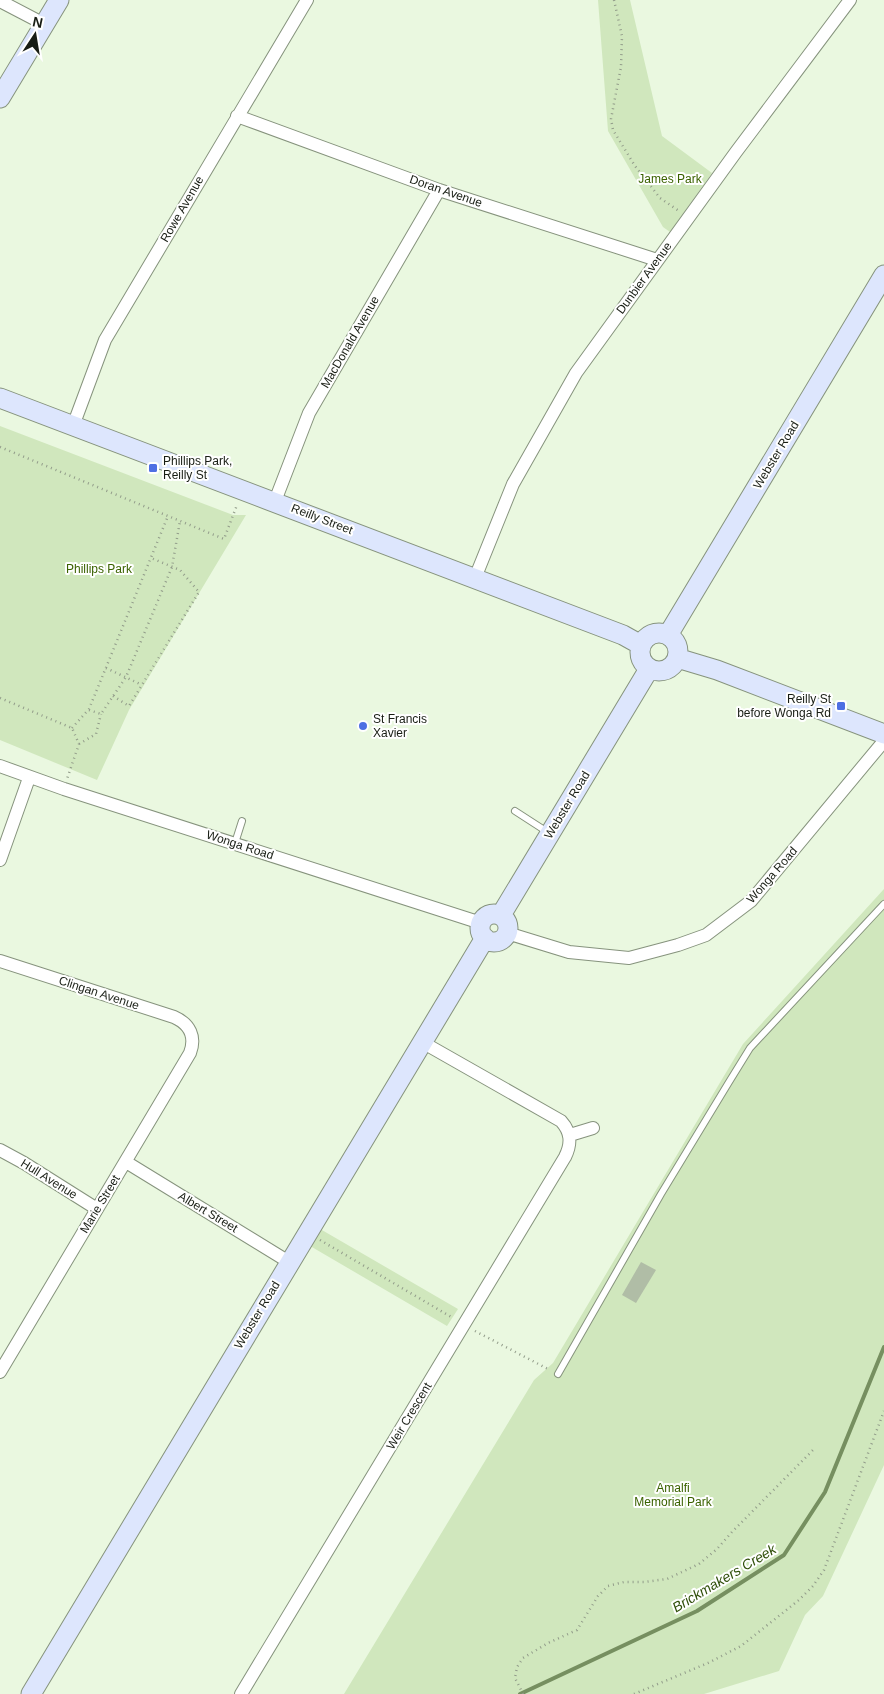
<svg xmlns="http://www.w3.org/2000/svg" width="884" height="1694" viewBox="0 0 884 1694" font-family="Helvetica,sans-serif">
<rect width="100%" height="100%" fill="#eaf8e0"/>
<path fill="#d0e7bd" d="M598 0H630L662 136 712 173 670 232 663 227 608 131Z
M0 426 233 515H246L129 710 97 780 0 740Z
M884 889V1465L823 1596 805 1615 779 1671 704 1694H344L534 1380 553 1363 743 1044Z
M315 1226 458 1309 447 1326 305 1243Z"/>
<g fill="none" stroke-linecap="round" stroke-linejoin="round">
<path stroke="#768f60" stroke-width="4" d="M520 1694 697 1611 784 1555 825 1492 884 1347"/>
</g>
<path fill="#b0bda6" d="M641 1262 656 1270 636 1303 622 1295Z"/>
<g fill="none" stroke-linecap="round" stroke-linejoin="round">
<g stroke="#86937d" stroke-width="8">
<path id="lane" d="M515 811 549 833
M235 843 242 821
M558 1374 661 1194 729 1082 750 1048 884 904"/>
</g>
<g stroke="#86937d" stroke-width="14">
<path id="street" d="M0 1 44 24
M237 116 439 190 657 260
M73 426 105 340 307 0
M275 501 309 413 439 190
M475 578 513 484 576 373 736 152 850 0
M0 766 64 789 481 923
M0 860 29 778
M507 933 569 952 629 958 678 945 706 935 751 901 884 741
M0 961 174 1017C190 1024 196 1037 190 1053L0 1372
M570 1135 593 1128
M0 1150 24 1163 97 1209
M126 1162 289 1262
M241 1694 565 1157C572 1143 571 1132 561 1121L422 1042"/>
</g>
<g stroke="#86937d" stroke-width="21">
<path id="secondary" d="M0 98 59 0
M0 398 623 635 641 645
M640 652a19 19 0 1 1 38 0a19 19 0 1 1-38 0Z
M668 635 884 275
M677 658 717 670 884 734
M480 928a14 14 0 1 1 28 0a14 14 0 1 1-28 0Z
M501 915 649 669
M31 1694 485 938"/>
</g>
<path stroke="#929c8a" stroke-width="2.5" stroke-dasharray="1 4" stroke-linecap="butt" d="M614 0 622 36 621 67 611 119 613 130 635 166 660 198 679 211
M0 447 224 539 237 505
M106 668 142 685
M113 696 129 706 199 592 180 570 151 558
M0 698 72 728 79 744 67 779
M89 710 101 714 126 677 172 567 180 521
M72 728 89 709 168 516
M79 744 96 734 101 714
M320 1240 453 1318
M475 1331 550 1370
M523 1694 515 1678 517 1667 523 1658 548 1643 577 1630 598 1596 608 1586 624 1582H644L667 1579 699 1564 717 1549 732 1532 815 1448
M634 1694 708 1663 741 1646 799 1600 813 1586 824 1570 884 1411"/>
<use href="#lane" stroke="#fff" stroke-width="6"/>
<use href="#street" stroke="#fff" stroke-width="12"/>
<use href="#secondary" stroke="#dde6fd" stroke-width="19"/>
</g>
<g fill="#4e6fe3" stroke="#fff" stroke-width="2">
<rect x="148" y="463" width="10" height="10" rx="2.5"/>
<rect x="836" y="701" width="10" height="10" rx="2.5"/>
<circle cx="363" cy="726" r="5"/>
</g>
<g text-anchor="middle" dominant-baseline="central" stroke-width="4" stroke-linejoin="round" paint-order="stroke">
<g font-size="12" fill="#3b6200" stroke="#fff">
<text x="670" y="179">James Park</text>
<text x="99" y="569">Phillips Park</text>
<text x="673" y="1488">Amalfi<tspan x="673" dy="14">Memorial Park</tspan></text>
</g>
<g font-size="12" fill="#181d14" stroke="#fff">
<text transform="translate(446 191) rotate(19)">Doran Avenue</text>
<text transform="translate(182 209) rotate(-60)">Rowe Avenue</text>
<text transform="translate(644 278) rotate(-54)">Dunbier Avenue</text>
<text transform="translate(350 342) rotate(-60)">MacDonald Avenue</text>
<text transform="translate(776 455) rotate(-59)">Webster Road</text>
<text transform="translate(322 519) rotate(21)">Reilly Street</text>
<text transform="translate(567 805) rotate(-59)">Webster Road</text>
<text transform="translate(240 845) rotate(18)">Wonga Road</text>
<text transform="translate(772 875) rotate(-49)">Wonga Road</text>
<text transform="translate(99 993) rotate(18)">Clingan Avenue</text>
<text transform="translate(49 1179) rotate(32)">Hull Avenue</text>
<text transform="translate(100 1204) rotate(-59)">Marie Street</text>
<text transform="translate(208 1212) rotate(31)">Albert Street</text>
<text transform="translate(257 1315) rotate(-59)">Webster Road</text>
<text transform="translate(409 1416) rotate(-59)">Weir Crescent</text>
</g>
<g font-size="12" fill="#181d14" stroke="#fff" text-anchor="start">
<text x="163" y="461">Phillips Park,<tspan x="163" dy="14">Reilly St</tspan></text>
<text x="831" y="699" text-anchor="end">Reilly St<tspan x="831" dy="14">before Wonga Rd</tspan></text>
<text x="373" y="719">St Francis<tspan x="373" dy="14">Xavier</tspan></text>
</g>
<g font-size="14" font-style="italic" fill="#31500b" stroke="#fff">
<text transform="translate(724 1578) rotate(-31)">Brickmakers Creek</text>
</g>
</g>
<g transform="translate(35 35) rotate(12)" stroke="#ffffff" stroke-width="4" paint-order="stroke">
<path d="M0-4L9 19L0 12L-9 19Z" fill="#181d14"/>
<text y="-8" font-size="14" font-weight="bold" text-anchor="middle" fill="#181d14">N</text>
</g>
</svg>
